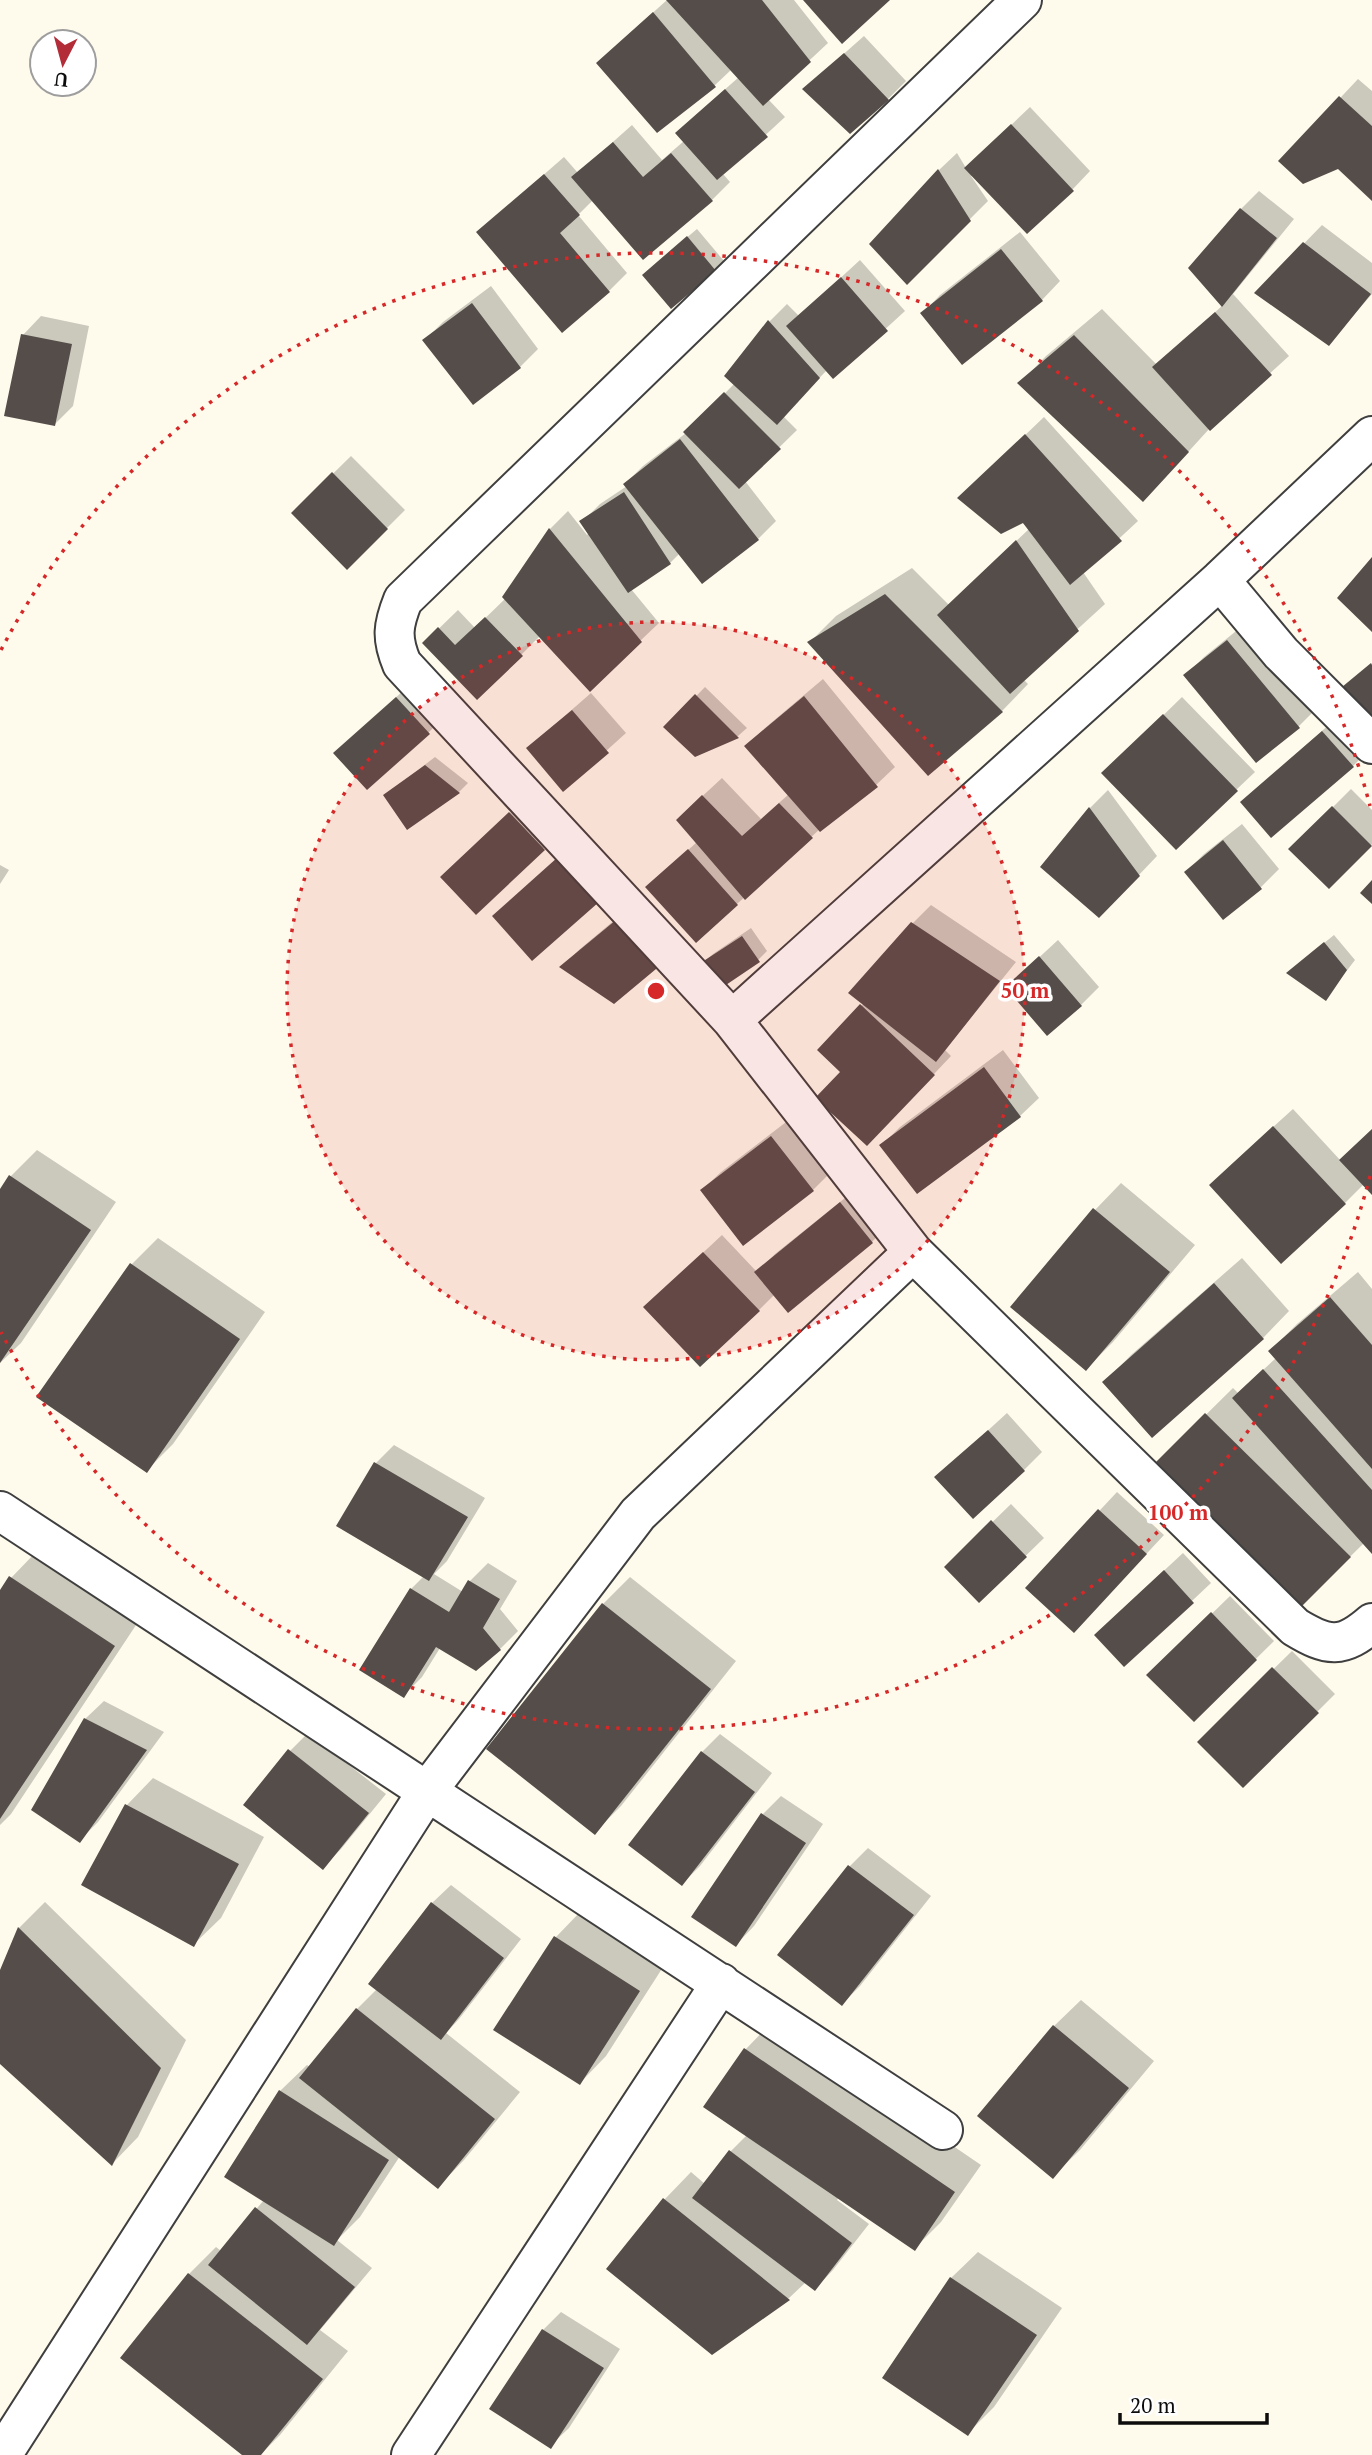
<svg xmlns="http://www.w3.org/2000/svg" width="1372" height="2455" viewBox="0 0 1372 2455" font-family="'PT Serif',serif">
<rect width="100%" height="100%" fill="#fefaec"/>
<path fill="#0003" d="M667 0H794L828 43 768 99 785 117 723 174 730 182 712 200H593L578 215 627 273 609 291 478 232 564 157 578 173 632 125 662 160 684 141 696 115 739 77 732 69 714 86 617 45Z
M864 36 906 81 888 99 804 89Z
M1358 79 1372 91V198L1338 167 1281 161Z
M1030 107 1090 171 1072 190 971 176 988 201 907 282 939 170 957 153 966 168Z
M1259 191 1294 219 1233 294 1289 356 1210 428 1169 473 1020 383 1046 356 1102 309 1157 365 1223 305 1241 209Z
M1322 225 1372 263V294L1329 343 1257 292Z
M697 229 724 261 671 307 653 266Z
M1020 232 1060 281 1042 300 962 363 922 314 940 295Z
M860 260 905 311 833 377 827 370 783 416 797 430 745 481 776 521 758 539 702 582 680 553 670 563 631 589 659 623 640 641 540 636 521 655 424 643 458 610 475 628 506 598 550 529 568 511 587 535 589 533 582 522 600 504 627 486 625 484 643 466 686 433 735 383 769 322 787 304 799 316Z
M491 286 538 349 520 367 473 403 425 340 443 322Z
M41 316 89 326 73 406 55 424 23 335Z
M1044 417 1138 521 1083 572 1105 604 1023 679 1028 684 1002 711 928 773 810 642 836 616 912 568 949 605 1029 529 978 480Z
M351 456 405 510 347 568 293 513Z
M1246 623 1317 708 1299 726 1256 761 1186 675 1204 657Z
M823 679 895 767 876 785 820 829 696 941 647 887 697 842 696 802 722 778 761 819 789 794 747 746 765 728Z
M415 680 446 715 428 733 335 753Z
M705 687 747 728 738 736 696 755 666 727Z
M591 693 626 733 564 789 528 748Z
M1182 697 1255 772 1236 790 1104 773Z
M1341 714 1371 748 1353 766 1242 802Z
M435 757 468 783 459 792 408 828 385 795Z
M1351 789 1372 810V844L1329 887 1291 849Z
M1108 790 1157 856 1117 898 1043 867 1090 808Z
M529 795 562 830 476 913 461 859Z
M1242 824 1279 869 1261 887 1223 917 1186 872 1204 854Z
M0 865 9 870 0 884Z
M641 898 679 944 562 967 580 949Z
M931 905 1016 962 945 1050 951 1056 885 1126 843 1072 819 1050 864 1003 912 924Z
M751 928 767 951 758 960 704 962 713 954Z
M1334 935 1355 960 1326 998 1297 965Z
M1058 940 1099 987 1081 1005 1007 987Z
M1003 1050 1039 1098 1020 1116 917 1192 882 1145 900 1127Z
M1293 1109 1341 1161 1372 1130V1192L1364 1184 1345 1203 1229 1167Z
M790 1119 831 1172 813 1190H702L721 1172Z
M37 1150 116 1202 21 1343 0 1363V1192L11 1176Z
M1121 1183 1195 1245 1113 1342 1086 1369 1095 1210Z
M860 1186 890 1223 872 1242 788 1310 775 1294 759 1310 664 1289 722 1235 757 1272 775 1254Z
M158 1238 265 1312 173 1444 147 1470 132 1264Z
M1242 1258 1289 1311 1263 1338 1153 1436 1105 1382 1131 1355Z
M1358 1272 1372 1289V1552L1364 1543 1298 1608 1154 1466 1233 1388 1238 1393 1276 1358 1270 1351 1297 1324Z
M1007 1413 1042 1452 1024 1470 937 1477Z
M394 1445 485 1498 447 1561 434 1574 463 1592 470 1581 488 1563 517 1581 500 1609 518 1631 500 1649 440 1648 422 1677 404 1695 411 1589 424 1576 376 1463Z
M1117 1492 1164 1535 1092 1612 1027 1588Z
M1011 1504 1044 1538 980 1600 946 1567Z
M37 1551 140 1619 11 1814 0 1825V1594L11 1578Z
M1183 1553 1211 1583 1124 1665 1114 1617Z
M630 1577 736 1661 621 1806 594 1833 603 1604Z
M1230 1596 1274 1641 1194 1720 1149 1675Z
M1292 1651 1335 1694 1243 1786 1199 1742Z
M104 1701 164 1732 98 1822 80 1840 85 1719Z
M308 1733 386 1794 341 1849 323 1867 290 1751Z
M720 1734 772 1773 700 1866 682 1884 702 1752Z
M153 1778 264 1837 221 1918 194 1944 84 1885 127 1805Z
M781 1796 823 1824 754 1926 736 1945 763 1814Z
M868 1848 931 1896 860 1986 842 2004 850 1866Z
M451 1885 521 1939 459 2019 446 2033 520 2092 464 2160 438 2187 400 2156 360 2217 337 2240 372 2268 320 2330 348 2351 280 2435 260 2455H245L122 2358 189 2274 216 2247 221 2251 264 2200 280 2091 307 2065 310 2067 357 2009 377 1989 371 1984 432 1903Z
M45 1902 186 2040 138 2137 112 2164 0 2062V1974L19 1928Z
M582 1910 665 1964 606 2056 580 2083 496 2030 556 1937Z
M1081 2000 1154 2061 1080 2150 1053 2176 1054 2026Z
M772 2022 981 2165 941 2222 914 2249 839 2197 837 2200 869 2224 833 2270 815 2289 806 2282 789 2298 712 2353 608 2269 665 2199 691 2172 705 2184 731 2151 747 2135 706 2106 746 2049Z
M978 2252 1062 2308 994 2407 967 2434 951 2278Z
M561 2312 620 2349 569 2428 550 2446 543 2330Z"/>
<path fill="#544d49" d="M666 0H762L811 62 763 106Z
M803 0H890L842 44Z
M653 12 716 87 657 133 596 63Z
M844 53 889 100 850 134 802 89Z
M725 89 768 137 717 180 675 133Z
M1339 96 1372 126V201L1338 169 1303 184 1278 161Z
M1011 124 1074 191 1027 234 964 168Z
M613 142 643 177 671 153 713 201 643 260 571 177Z
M938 169 971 221 907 285 869 244Z
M544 174 580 215 560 233 610 292 562 333 476 232Z
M1240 208 1277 238 1222 307 1188 268Z
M687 236 716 271 671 309 642 275Z
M1303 242 1371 294 1329 346 1254 293Z
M1001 249 1043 301 962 365 920 313Z
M841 277 888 331 833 379 786 326Z
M472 303 521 368 473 405 422 340Z
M1215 312 1272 375 1210 431 1152 367Z
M768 320 820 378 777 425 724 376Z
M21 334 72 344 55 426 4 416Z
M1074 335 1189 452 1143 502 1017 383Z
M724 392 781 449 739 489 683 432Z
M1025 434 1122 541 1070 585 1023 523 1001 534 957 498Z
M680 439 759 540 702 584 623 484Z
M332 472 388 529 347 570 291 513Z
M624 492 671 564 628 593 579 521Z
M549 528 642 642 590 692 502 597Z
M1016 540 1079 631 1010 694 937 615Z
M1372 557V632L1337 598Z
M885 594 1003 712 928 776 807 642Z
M485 617 523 656 477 700 422 643 438 627 455 645Z
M1227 640 1300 728 1256 763 1183 675Z
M1371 663 1372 665V720L1342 687Z
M695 694 739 738 695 757 663 727Z
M804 696 878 787 820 832 744 746Z
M396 697 430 734 367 790 333 753Z
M572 710 609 753 563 792 526 748Z
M1163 714 1238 791 1176 850 1101 773Z
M1322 731 1354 767 1271 838 1240 802Z
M425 765 460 793 407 830 383 795Z
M702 795 742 836 779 803 813 838 745 900 676 820Z
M1332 806 1372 846 1329 889 1288 849Z
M1089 807 1140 876 1099 918 1040 867Z
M509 812 545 850 476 915 440 877Z
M1223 840 1262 889 1223 920 1184 872Z
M688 849 738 905 696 943 645 887Z
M558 857 599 902 532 961 492 916Z
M1372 880V904L1360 893Z
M622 915 662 964 614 1004 559 967Z
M911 922 1000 981 936 1062 848 993Z
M742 936 760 962 720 989 702 962Z
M1324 942 1347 970 1326 1001 1286 973Z
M1039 956 1082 1006 1047 1036 1005 987Z
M860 1004 935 1075 867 1146 815 1098 840 1072 817 1050Z
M984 1067 1021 1117 917 1194 879 1145Z
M1273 1126 1346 1204 1281 1264 1209 1185Z
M1372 1129V1195L1339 1160Z
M771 1136 814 1191 743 1246 700 1190Z
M9 1175 91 1230 0 1363V1189Z
M840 1202 873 1243 788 1313 754 1272Z
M1093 1208 1170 1272 1086 1371 1010 1307Z
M703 1252 760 1311 700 1367 643 1307Z
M130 1263 240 1339 147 1473 36 1397Z
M1214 1283 1264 1339 1152 1438 1102 1382Z
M1330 1297 1372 1345V1469L1268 1351Z
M1263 1369 1372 1490V1554L1232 1398Z
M1205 1413 1351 1557 1298 1610 1152 1466Z
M988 1430 1025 1471 973 1519 934 1477Z
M374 1462 468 1517 429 1581 336 1526Z
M1098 1509 1147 1554 1074 1633 1025 1588Z
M991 1520 1027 1557 979 1603 944 1567Z
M1164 1570 1194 1603 1124 1667 1094 1635Z
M9 1576 115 1646 0 1819V1590Z
M468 1580 500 1599 483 1628 501 1650 476 1671 436 1647 404 1698 359 1670 410 1588 449 1612Z
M602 1603 711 1689 595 1835 486 1749Z
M1211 1612 1257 1660 1194 1722 1146 1675Z
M1272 1667 1319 1713 1243 1788 1197 1742Z
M84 1718 147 1750 80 1843 31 1810Z
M288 1749 369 1813 323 1870 243 1805Z
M701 1751 755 1792 682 1886 628 1845Z
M125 1804 239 1864 194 1947 81 1885Z
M761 1813 806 1843 736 1947 691 1917Z
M848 1865 914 1915 842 2006 777 1955Z
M431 1902 504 1958 441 2040 368 1984Z
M18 1927 161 2068 112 2166 0 2064V1970Z
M554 1936 640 1991 580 2085 493 2030Z
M356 2008 495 2119 438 2189 299 2078Z
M1053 2025 1129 2088 1053 2179 977 2116Z
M744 2048 955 2192 915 2251 703 2107Z
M279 2090 389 2160 334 2246 224 2177Z
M729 2150 852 2243 815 2291 692 2198Z
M663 2198 790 2300 712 2355 606 2269Z
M255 2207 355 2287 307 2345 208 2265Z
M188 2273 323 2379 261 2455H242L120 2358Z
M950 2277 1037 2335 968 2436 882 2378Z
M542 2329 604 2368 551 2449 489 2409Z"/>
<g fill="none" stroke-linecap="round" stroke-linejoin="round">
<g stroke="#3f3f3f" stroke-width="42">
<path id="minor" d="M1022 0 403 600C393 625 391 638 402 664L732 1020 913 1252 1295 1627C1328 1647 1342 1649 1372 1623
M1220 580 1281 653 1372 744
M732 1020 1220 580 1372 436
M0 1511 943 2130
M2 2455 428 1790 638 1514 913 1252
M411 2455 721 1983"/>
</g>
<use href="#minor" stroke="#fff" stroke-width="38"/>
</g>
<circle cx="656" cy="991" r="369" fill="#d62828" fill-opacity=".12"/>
<g fill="none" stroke="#d62828" stroke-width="3.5" stroke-dasharray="3.5 7">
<circle cx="656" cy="991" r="369"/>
<path d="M1370 1176A738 738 0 0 1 1 1332M1 650A738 738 0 0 1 1370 806"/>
</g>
<circle cx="656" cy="991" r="10" fill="#d62828" stroke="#fff" stroke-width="3.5"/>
<g font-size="21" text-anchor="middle" font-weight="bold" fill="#d62828" stroke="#fff" stroke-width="7" stroke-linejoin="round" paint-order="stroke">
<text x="1025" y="998">50 m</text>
<text x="1178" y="1520">100 m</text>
</g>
<g transform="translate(63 63) rotate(186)"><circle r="33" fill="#ffffff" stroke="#9e9e9e" stroke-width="2"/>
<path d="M0-5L12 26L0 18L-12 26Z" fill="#b32d38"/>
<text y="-10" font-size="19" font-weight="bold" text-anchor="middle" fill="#0c0c0c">U</text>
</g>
<path d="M1120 2413v10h147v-10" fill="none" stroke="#0c0c0c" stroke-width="3.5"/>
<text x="1130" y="2413" font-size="21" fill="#0c0c0c" stroke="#ffffff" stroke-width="5" paint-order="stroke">20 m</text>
</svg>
